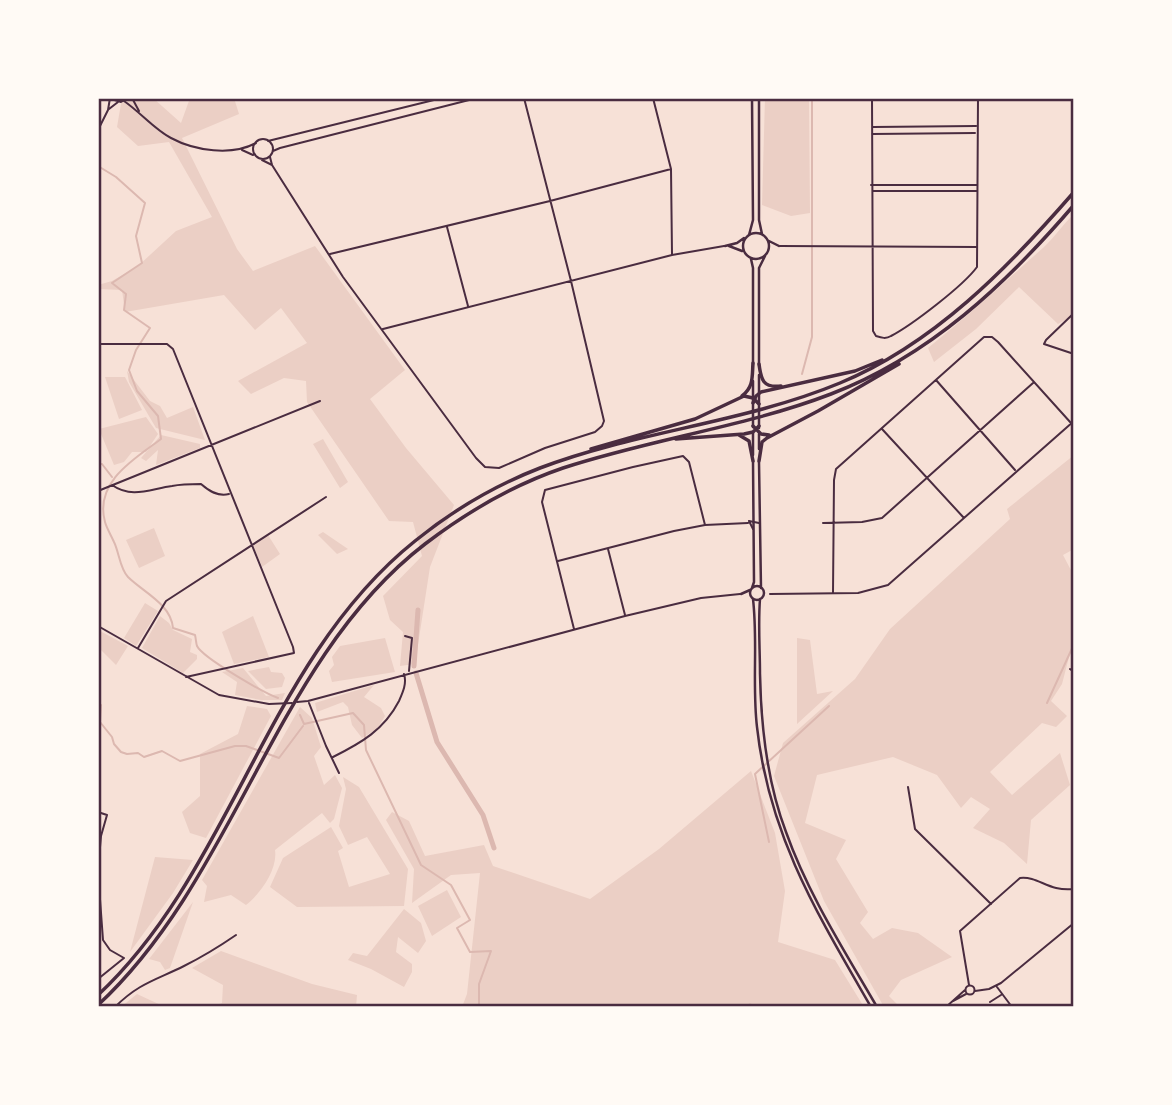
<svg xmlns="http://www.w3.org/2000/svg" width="1172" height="1105" viewBox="0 0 1172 1105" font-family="'Sofia Sans Condensed',sans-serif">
<rect width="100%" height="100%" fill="#f7e1d7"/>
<path fill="#ebcfc5" d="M122 98H153L181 123 190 98H234L239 114 182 138 237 249 253 271 315 246 405 370 370 399 406 448 454 505 430 567 415 664 400 666 403 632 390 620 383 596 422 556 413 522 389 521 307 402 306 381 284 378 251 394 238 381 307 343 281 308 255 330 224 295 125 312 122 290 98 289V285L112 281 138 266 176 231 212 217 169 142 138 146 117 127Z
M765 98H809L810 213 791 216 762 205Z
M1074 214V315L1058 324 1019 287 976 329 934 362 928 348C968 316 1006 281 1044 247 1055 237 1063 224 1074 214Z
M127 371 150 401 160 406 167 418 193 407 205 440 156 428 129 382Z
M105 377H125L142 410 119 419Z
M146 417 158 434 146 452H132L124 462 114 465 99 429Z
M161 435 200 444V448L156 465 158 450 146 461 141 458Z
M323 439 348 482 340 488 313 444Z
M1074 455V549L1063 555 1074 576V638L1062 684 1051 701 1067 716 1056 727 1042 723 990 772 1012 795 1060 753 1070 785 1031 820 1027 864 1004 843 973 828 990 809 971 797 961 808 937 775 893 757 817 775 805 823 846 840 836 859 868 912 860 923 873 939 892 928 918 933 952 957 901 980 889 996 900 1007H884L824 901 774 776 783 743 855 679 890 629 1010 519 1007 509Z
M154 528 165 556 139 568 126 540Z
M323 532 348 549 337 554 318 535Z
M268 535 280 554 262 567 253 545Z
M145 603 158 611 136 646 124 638Z
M160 616 169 623 173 630 192 639 190 652 197 655V659L183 673 142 648Z
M253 616 269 657 234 664 222 632Z
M100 631 128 646 116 665 98 647V633Z
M385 638 395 672 332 682 329 671 334 665 332 657 340 646Z
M797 638 810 640 817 694 833 691 797 724Z
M269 667 271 672 282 673 285 678 282 687 266 689 248 671Z
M243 668 266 696 285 693 282 700H261L235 695 237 682 222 672Z
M374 685 364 697 381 708 385 716 377 729 362 738 352 725 348 707 343 702 317 712 315 703Z
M247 706 267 709 271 716 206 838 190 833 182 812 200 796V754L238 734Z
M300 707 312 718 321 747 314 756 324 785 335 775 342 788 334 819 330 823 322 813 275 850C278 869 261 893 246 905L231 895 204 902 207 886 202 880Z
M751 771 775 833 785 891 778 942 835 960 864 1007H462L467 994 480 873 451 875 412 903 414 869 386 820 392 812 409 821 425 856 484 845 493 866 590 899 659 849Z
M343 777 359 787 408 869 404 906 297 907 270 887 283 858 331 827 343 848 338 851 349 887 390 874 367 837 348 845 339 826 346 789Z
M155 857 193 860 173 893 130 952Z
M447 890 461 917 432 936 418 906Z
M193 902 170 968 165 970 160 962 149 959Z
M404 909 421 923 426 941 418 953 398 937 396 952 412 964V972L404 987 371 969 348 960 353 953 367 956Z
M221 951 312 984 357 995 356 1007H211L222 1003 223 985 192 968Z
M137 994 165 1007H121Z"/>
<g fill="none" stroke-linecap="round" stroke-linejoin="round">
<path stroke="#dcb8b0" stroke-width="2" d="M98 166 116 177 145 203 136 236 142 263 112 283 126 294 124 310 150 328 136 350 129 370 137 391 158 416 161 439C134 459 94 482 105 522 107 529 111 535 114 542 119 552 120 569 128 577 143 592 171 604 173 628L195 635C196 639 196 643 197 646 203 658 264 693 278 698
M802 374 812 337V98
M98 464H102L112 477
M98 703 101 705 100 722 112 737 114 744 121 752 127 754 138 753 144 757 162 751 180 761 235 746H246L279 758 303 726
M1047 703 1074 644
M300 715 304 724 353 713 364 725 366 750 421 865 451 885 470 920 457 928 470 952 491 951 479 984V1007
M769 842 755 774 829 706"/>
<path stroke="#dcb8b0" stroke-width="5" d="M414 666 418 610
M416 673 437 742 483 815 494 848
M750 1006V1007"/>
<path stroke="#4a2c40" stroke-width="2" d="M132 98 139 111
M653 98 671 169 672 254
M872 98 873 331 876 336C882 338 886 339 891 336 912 325 963 286 977 267L978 98
M124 101C140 112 155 130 171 138 195 151 232 156 256 143
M873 127 976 126
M872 134 975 133
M253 149a10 10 0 1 1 20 0a10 10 0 1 1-20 0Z
M268 141 442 98
M242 150 253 155
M273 151 280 148 477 98
M270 157 272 165 343 277 476 458 485 467 499 468 545 448 595 432 602 426 604 421 571 281 524 98
M262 160 272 165
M871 185H977
M873 191H976
M447 227 468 306
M780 246 977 247
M330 254 550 201 671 169
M1074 313 1046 340 1044 344 1074 354
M383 329 672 255 724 246
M98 344H167L173 349 293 647 294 653 186 677
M936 380 1015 470
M882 429 964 518
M112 485C132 499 150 489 172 486 182 484 191 484 201 484 209 491 218 497 229 494
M98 491 320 401
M823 523 862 522 882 518 1033 383
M753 529 749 521 759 523
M608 549 625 615
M558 561 674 531 705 525 748 523
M833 593 834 480 836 469 984 337H992L998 342 1071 423
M770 594 858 593 888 585 1074 421
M98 626 219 695 269 704 292 703
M574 629 542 502 545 490 633 467 683 456 689 462 705 525
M405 636 412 638 409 671
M138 648 166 601 326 497
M1070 669 1074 672
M297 702 308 701 625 616 701 598 740 594
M309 703 326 746 339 773
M333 757C361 743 384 730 399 701 403 692 407 683 404 674
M1072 779 1074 777
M908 787 915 829 991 904
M98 812 107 815 101 836 98 870
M98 872 103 940 110 950 124 958 98 979
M969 985 960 931 1020 878C1039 876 1048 892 1074 889
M965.5 990a4.5 4.5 0 1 1 9 0a4.5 4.5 0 1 1-9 0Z
M997 987 1012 1007
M975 991 989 989 1001 983 1074 923
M953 1001 966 994
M990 1002 1001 995
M115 1007C139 983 156 980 184 966 202 957 220 946 236 935
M946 1007 965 990"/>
<path stroke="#4a2c40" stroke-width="2" d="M111 99 121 102 128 98
M109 109 118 102
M98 130 108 110 110 98"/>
<path stroke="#4a2c40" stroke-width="2.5" d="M759 98V220L762 234
M743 246a13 13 0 1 1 26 0a13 13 0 1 1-26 0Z
M749 235 753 220 752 98
M769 241 779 246
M725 246 737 243 744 238
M729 246 742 251
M751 259 753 268V364
M759 365V268L765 256
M759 375V428
M753 381V427
M753 433V455
M759 434V449
M759 462 761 588
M750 593a7 7 0 1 1 14 0a7 7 0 1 1-14 0Z
M752 588 754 582 753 461
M741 594 750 590
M753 599C758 642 752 685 757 727 769 836 818 915 871 1007
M760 599C758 624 760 649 760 674 761 727 767 782 786 832 808 894 844 950 877 1007"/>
<path stroke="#4a2c40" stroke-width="3.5" d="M759 364C761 380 763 388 781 386
M742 396C754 387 752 376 753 363
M753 403 756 396 761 392 855 371 882 360
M753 426 761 434 769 435
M739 435 749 441 753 461
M676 439 744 434 753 432 759 426
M591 449 695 419 744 396 753 398 759 404
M759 461 762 442 767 438 818 411 899 364
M98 995C233 869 266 660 415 541 452 511 496 485 540 468 637 431 744 423 840 383 934 344 1008 268 1074 192
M98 1005C238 875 274 660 425 544 467 512 513 485 563 468 651 439 745 427 831 394 930 356 1006 284 1074 205"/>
</g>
<rect width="1172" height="1105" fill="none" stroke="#fffaf5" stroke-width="200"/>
<rect x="100" y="100" width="972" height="905" fill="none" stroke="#4a2c40" stroke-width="2.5"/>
</svg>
